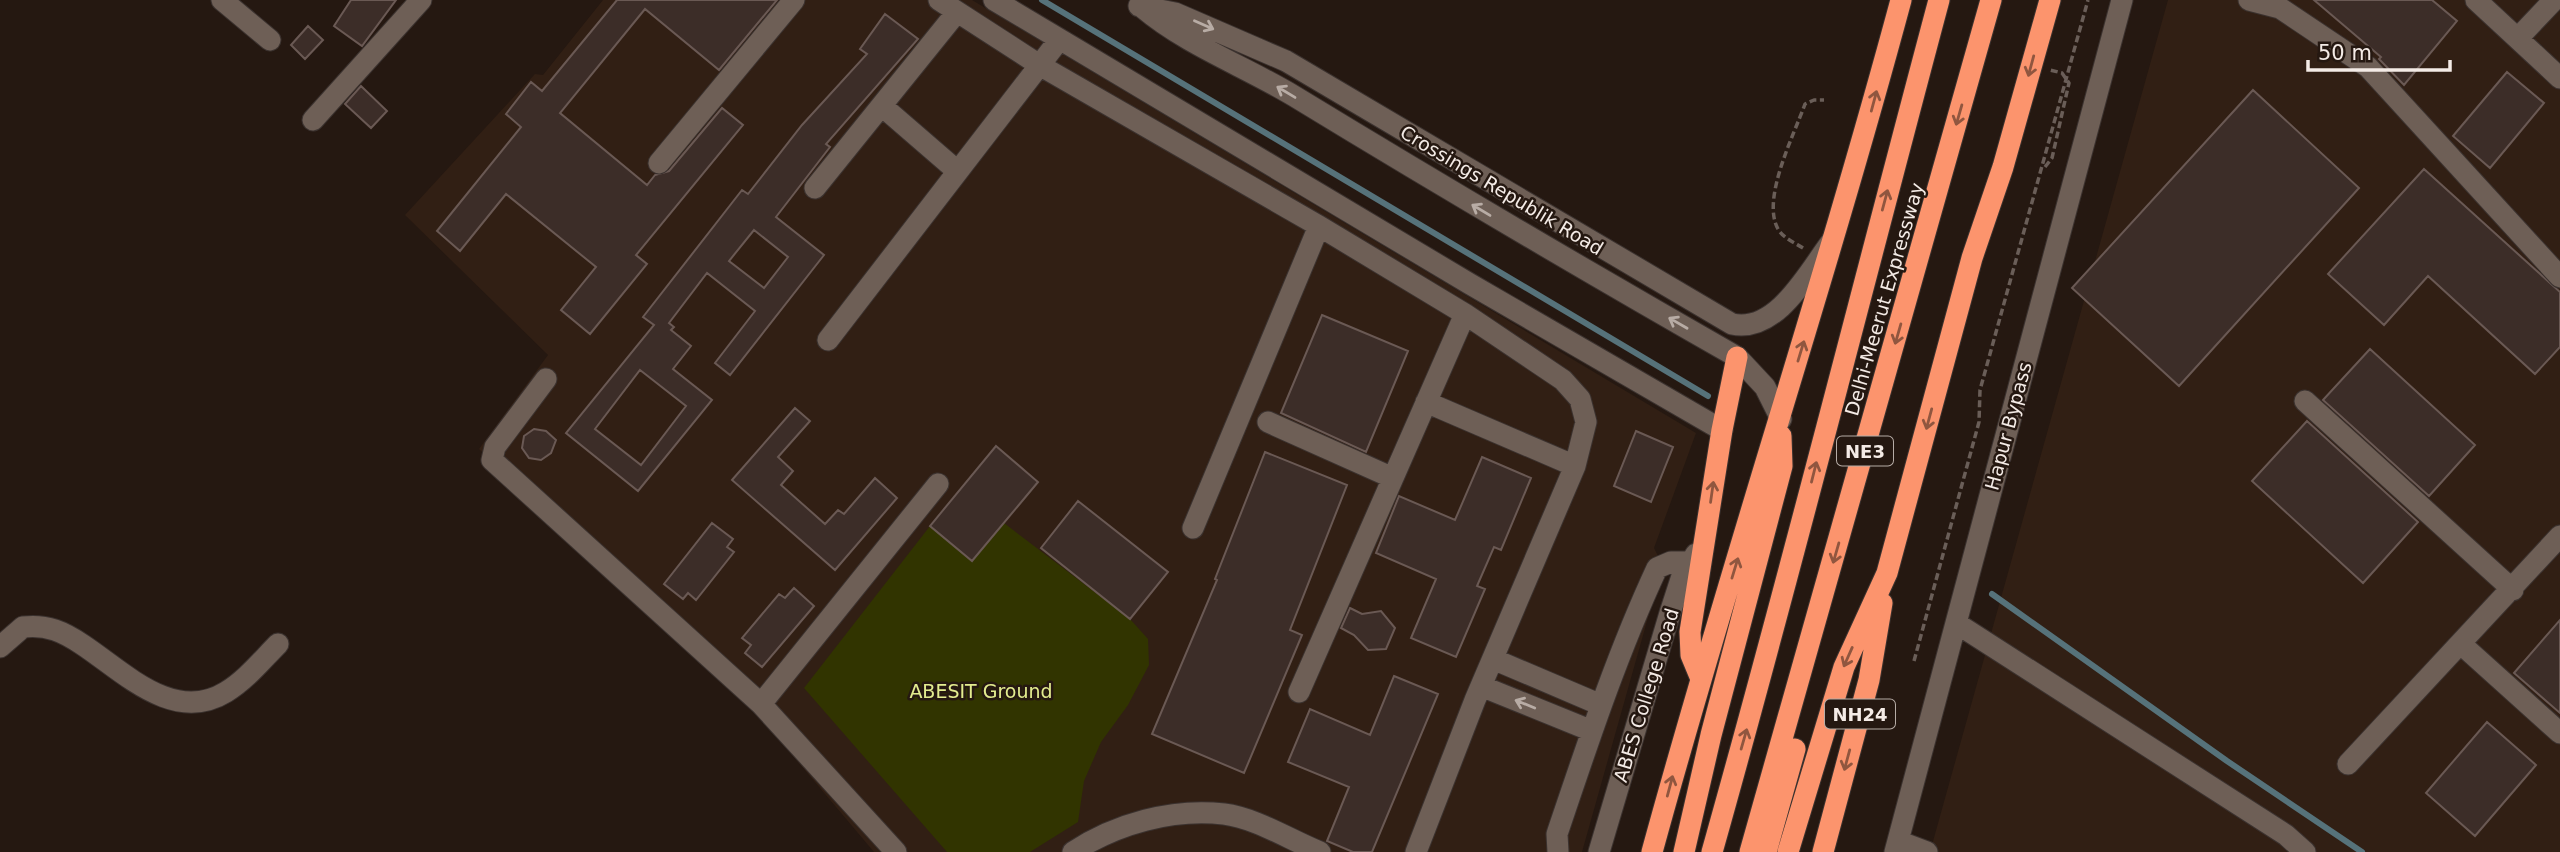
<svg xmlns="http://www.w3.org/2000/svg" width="2560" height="852" viewBox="0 0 2560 852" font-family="'DejaVu Sans',sans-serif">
<rect width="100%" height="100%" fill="#251811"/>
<path fill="#311f14" d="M603 0H972L1696 433 1654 548 1661 562 1660 575 1582 852H874L761 718 479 449 548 355 405 215 535 74 543 75Z
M2168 0H2560V852H1930Z"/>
<path fill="#313400" d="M1004 523 1130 619 1148 639 1149 665 1128 705 1101 742 1084 781 1078 822 1030 852H947L804 688 930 526 972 561Z"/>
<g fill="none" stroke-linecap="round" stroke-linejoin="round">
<path stroke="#56727a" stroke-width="6" d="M1042 0 1708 396
M1992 594 2227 761 2362 852"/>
</g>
<path fill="#3c2d28" stroke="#6a5954" stroke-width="2" fill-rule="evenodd" d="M351 0H396L362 46 334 26Z
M617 0H777L719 70 645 9 560 113 647 185 655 175 669 171 722 108 743 125 636 255 647 264 590 334 561 310 596 267 506 194 460 251 437 231 521 127 506 114 531 82 542 91Z
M2314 0H2432L2457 21 2404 85 2379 59 2381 57Z
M885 14 918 39 826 144 830 147 776 217 824 255 730 375 715 363 755 311 707 273 669 323 674 327 671 330 691 346 673 369 712 400 638 491 566 433 654 325 643 317 742 190 748 194 802 125 867 54 860 49ZM754 230 788 257 764 288 729 261ZM640 370 686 406 641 465 595 429Z
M308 26 323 40 305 59 291 45Z
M2507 72 2544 103 2490 168 2453 136Z
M361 86 387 111 371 128 345 104Z
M2253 90 2359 188 2179 386 2072 288Z
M2424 169 2560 292V347L2535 374 2428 276 2384 325 2328 274Z
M1322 315 1408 351 1366 452 1281 413Z
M2370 349 2475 445 2429 496 2323 400Z
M795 408 810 421 778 457 793 471 781 485 825 524 838 510 844 514 875 478 897 498 835 570 732 480Z
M2307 421 2418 522 2363 583 2252 481Z
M534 429 546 431 556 440 551 453 541 460 529 458 522 448 524 436Z
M1636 431 1673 447 1651 502 1614 486Z
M996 446 1038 482 972 561 930 526Z
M1265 452 1347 485 1290 630 1302 635 1244 773 1152 734 1217 580 1215 579Z
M1482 457 1531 478 1501 550 1494 547 1477 586 1485 589 1456 657 1411 638 1436 579 1376 553 1399 496 1455 520Z
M1078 501 1168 572 1130 619 1041 548Z
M712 523 733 539 727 547 734 552 696 600 688 593 683 599 664 584Z
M794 588 814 606 762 667 745 653 751 645 742 638 779 594 785 598Z
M1350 608 1362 614 1381 611 1395 628 1386 649 1368 650 1354 635 1341 628Z
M2560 620V713L2514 673Z
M1394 676 1438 694 1372 852H1353L1327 841 1349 787 1288 762 1310 709 1370 735Z
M2487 722 2536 765 2475 836 2426 793Z"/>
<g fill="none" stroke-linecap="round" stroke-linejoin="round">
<g stroke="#3b322f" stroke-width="23">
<path id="minor" d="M222 0 270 40
M939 0 1041 66 1319 226 1465 314 1563 380 1580 399 1586 422 1575 466 1475 700 1416 852
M994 0 1470 284 1722 430
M2249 0 2280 8 2368 67 2560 277
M2476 0 2560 78
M1139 6 1175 13 1286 61 1732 324C1777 334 1809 271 1832 241
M1143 8C1187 45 1244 66 1294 96 1440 185 1588 272 1737 357L1765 387 1781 419
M2519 37 2554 0
M882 106 956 170
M313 120 421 0
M659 163 794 0
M815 188 957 12
M828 340 1059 40
M546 379 495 447 492 460 761 704 896 852
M2305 401 2513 590
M1426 402 1575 466
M1268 422 1393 478
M1193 528 1319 226
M1956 623 2286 835 2305 852
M2461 644 2560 733
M0 647 23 627C47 624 64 632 83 645 125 673 174 724 226 692 246 680 262 660 278 644
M1493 659 1601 705
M1481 686 1592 731
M1299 692 1465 314
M761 704 938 484
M2348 764 2560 536
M1898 841 1927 852
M1073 852C1116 824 1172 808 1224 814 1256 818 1290 840 1320 852
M1558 852 1557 834C1587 745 1617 654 1657 568L1671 562H1689
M1599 852 1670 613 1682 576 1696 554
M1895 852 2122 0"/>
</g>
<g stroke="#3b322f" stroke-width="23">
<path id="highway" d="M1701 679 1691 655 1690 632 1722 430 1737 357
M1652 852C1730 566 1824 286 1901 0
M1684 852 1711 735 1782 466 1781 436
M1712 852C1792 569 1863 284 1939 0
M1750 852 1991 0
M1766 852 1795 749
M1788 852 1844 667 1887 573 1972 258 2003 167 2050 0
M1823 852 1869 680 1882 603"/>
</g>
<path stroke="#6a5e58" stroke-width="3.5" stroke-dasharray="7 3.5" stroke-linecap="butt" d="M2045 167 2052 158 2069 83 2062 73 2050 70
M1803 248C1795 243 1783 238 1778 229 1761 199 1794 135 1805 104L1814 100H1824
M1914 661 1979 422 1980 390 2088 0"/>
<use href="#minor" stroke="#6e5f56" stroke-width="21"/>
<use href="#highway" stroke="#fc946d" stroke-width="21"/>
</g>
<defs><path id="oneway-shaft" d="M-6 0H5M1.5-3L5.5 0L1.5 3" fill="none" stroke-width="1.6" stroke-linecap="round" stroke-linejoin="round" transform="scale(1.75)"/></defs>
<g stroke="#b8aca5">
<use href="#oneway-shaft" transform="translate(1204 25) rotate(24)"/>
<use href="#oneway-shaft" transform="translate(1286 92) rotate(-149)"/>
<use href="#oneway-shaft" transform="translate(1481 210) rotate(-149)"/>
<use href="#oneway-shaft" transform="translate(1678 323) rotate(-150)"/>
<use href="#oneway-shaft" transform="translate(1525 704) rotate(-158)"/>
</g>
<g stroke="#90563f">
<use href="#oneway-shaft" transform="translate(2031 66) rotate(105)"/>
<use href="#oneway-shaft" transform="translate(1874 101) rotate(-75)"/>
<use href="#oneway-shaft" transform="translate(1959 115) rotate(106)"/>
<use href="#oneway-shaft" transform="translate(1885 200) rotate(-75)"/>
<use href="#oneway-shaft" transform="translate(1898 334) rotate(106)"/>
<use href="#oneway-shaft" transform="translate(1801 351) rotate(-73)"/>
<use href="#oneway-shaft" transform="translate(1929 419) rotate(105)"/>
<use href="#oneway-shaft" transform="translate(1814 472) rotate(-76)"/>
<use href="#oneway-shaft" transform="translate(1712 492) rotate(-82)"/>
<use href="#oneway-shaft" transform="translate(1836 553) rotate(106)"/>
<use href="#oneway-shaft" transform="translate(1735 568) rotate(-73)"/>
<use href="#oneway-shaft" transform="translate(1848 657) rotate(114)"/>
<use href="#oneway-shaft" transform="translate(1744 739) rotate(-74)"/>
<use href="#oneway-shaft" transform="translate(1847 760) rotate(105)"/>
<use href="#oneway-shaft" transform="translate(1670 786) rotate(-75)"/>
</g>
<g text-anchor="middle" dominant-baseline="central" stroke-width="5" stroke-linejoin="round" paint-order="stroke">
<g fill="#251811" stroke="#b6aca6" stroke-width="2">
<rect x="1837" y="436.5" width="56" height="29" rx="5"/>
<rect x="1825" y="699.5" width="70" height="29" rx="5"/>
</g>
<g font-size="18" font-weight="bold" fill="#f4ebe6">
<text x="1865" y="451">NE3</text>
<text x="1860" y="714">NH24</text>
</g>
<g font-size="19" fill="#f4ebe6" stroke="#251811">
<text transform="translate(1502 190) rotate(31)">Crossings Republik Road</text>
<text transform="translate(1884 299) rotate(-74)">Delhi-Meerut Expressway</text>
<text transform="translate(2008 426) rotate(-75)">Hapur Bypass</text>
<text transform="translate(1646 695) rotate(-73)">ABES College Road</text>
</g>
<g font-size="19" fill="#e3ec8f" stroke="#251811">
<text x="981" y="691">ABESIT Ground</text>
</g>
</g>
<path d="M2308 60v10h142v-10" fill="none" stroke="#f4ebe6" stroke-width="3.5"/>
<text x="2318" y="60" font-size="21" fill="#f4ebe6" stroke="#251811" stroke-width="5" paint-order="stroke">50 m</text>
</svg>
